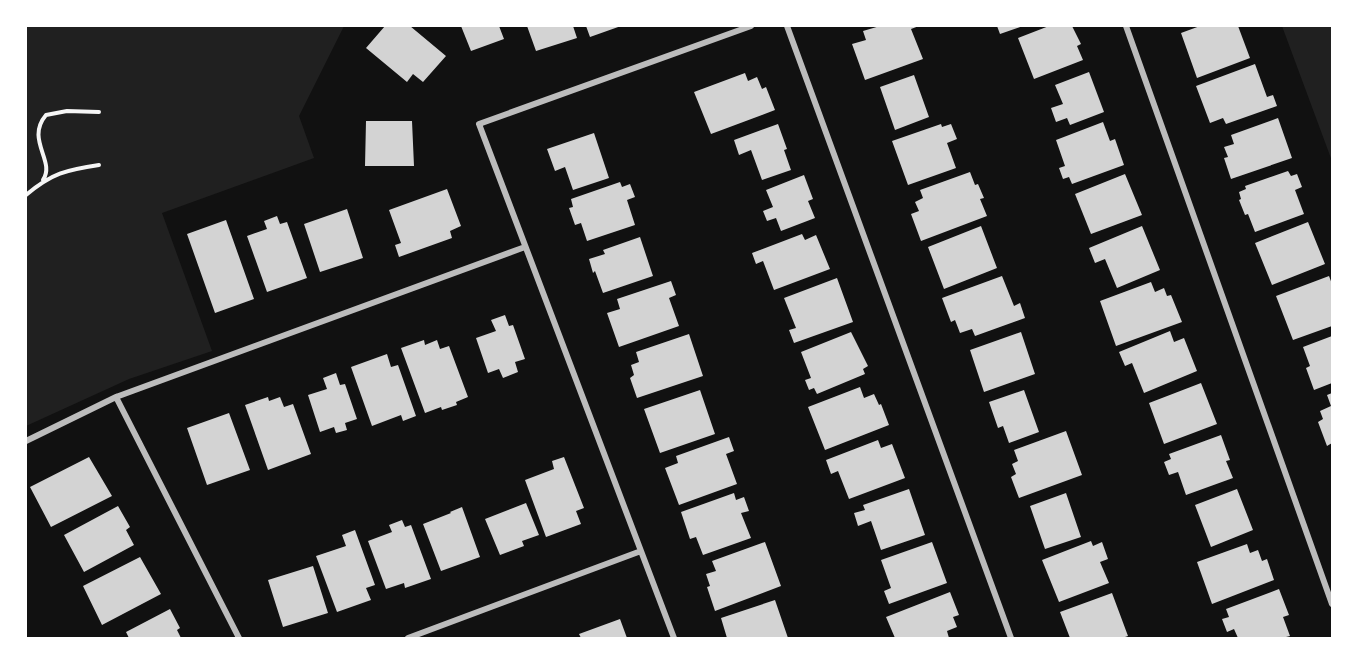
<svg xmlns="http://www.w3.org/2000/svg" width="1358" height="664" viewBox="0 0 1358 664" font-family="'Varela Round',sans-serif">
<rect width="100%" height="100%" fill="#111"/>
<path fill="#202020" d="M26 26H344L299 116 314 158 162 213 212 351 129 379 26 426Z
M1282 26H1332V161Z"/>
<path fill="#d3d3d3" d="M385 26H410L446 56 423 82 413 74 407 82 366 48Z
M461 26H499L504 39 471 51Z
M527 26H573L577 38 536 51Z
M586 26H621L590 37Z
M880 26H919L911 29 923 59 865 80 852 44 866 40 863 31Z
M997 26H1023L1000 34Z
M1049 26H1072L1081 44 1077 46 1083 60 1034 79 1018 38Z
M1200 26H1238L1250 58 1197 78 1181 33Z
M1255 64 1267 97 1273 95 1277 106 1226 124 1223 118 1210 123 1196 86Z
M1089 72 1104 112 1070 125 1067 118 1056 122 1051 108 1063 104 1055 85Z
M745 73 748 81 757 77 762 89 766 87 775 110 711 134 694 92Z
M914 75 929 117 895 130 880 87Z
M1278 118 1292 158 1231 179 1224 158 1228 157 1224 147 1234 144 1231 135Z
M366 121H412L414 166H365Z
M1103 122 1110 141 1115 139 1124 165 1072 184 1069 177 1063 179 1059 168 1065 166 1056 140Z
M778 124 787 149 784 150 791 170 762 180 751 150 739 155 734 140Z
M941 124 942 127 951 124 957 139 947 143 956 168 908 185 892 141Z
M594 133 609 178 573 190 565 167 555 171 547 149Z
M1288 171 1291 176 1297 174 1302 187 1295 190 1304 214 1255 232 1248 214 1245 215 1239 200 1241 199 1239 192 1246 189 1245 186Z
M970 172 975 185 978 184 984 198 980 199 987 216 921 241 911 214 919 211 915 202 923 198 920 190Z
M1125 174 1142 215 1091 234 1075 194Z
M804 175 813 199 808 201 815 218 781 231 776 218 767 221 763 211 773 207 766 190Z
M620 182 622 187 630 184 635 197 627 200 635 225 587 241 581 223 575 225 569 208 573 207 571 199Z
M447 189 461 226 450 231 452 238 399 257 395 245 401 243 389 210Z
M347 209 363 258 320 272 304 224Z
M277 216 280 224 287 222 307 278 267 292 247 236 267 229 264 221Z
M226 220 254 299 215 313 187 234Z
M1308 222 1325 264 1272 285 1255 243Z
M981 226 997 268 944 289 928 247Z
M1142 226 1160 270 1117 288 1105 259 1095 263 1089 248Z
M802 234 805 240 816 235 830 269 774 290 763 261 756 264 752 253Z
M640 237 653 276 603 293 595 271 593 273 589 259 605 254 603 250Z
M1002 276 1014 306 1020 303 1025 318 975 336 972 329 960 333 955 320 951 322 942 298Z
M1329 276 1332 284V326L1293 340 1276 296Z
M837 278 853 322 794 343 789 330 796 328 784 298Z
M671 281 676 295 669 298 679 326 619 347 607 313 620 309 617 299Z
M1151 282 1155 292 1164 288 1167 296 1171 295 1182 322 1116 346 1100 301Z
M505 315 509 326 513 325 525 359 515 362 518 372 503 378 499 369 488 373 476 338 496 331 491 320Z
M1170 331 1174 342 1184 338 1197 371 1144 393 1132 363 1125 366 1119 352Z
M851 332 868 366 863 369 865 374 817 394 814 388 809 390 805 380 811 378 801 352Z
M1021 332 1035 374 984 392 970 350Z
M689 334 703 376 637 398 630 378 634 375 631 365 639 362 636 352Z
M1332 336V383L1314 390 1306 368 1310 366 1303 347Z
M424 340 425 345 437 340 440 349 449 346 468 397 456 402 457 405 442 410 441 407 425 413 401 348Z
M387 354 391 367 398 365 416 416 403 421 401 415 372 426 351 367Z
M336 373 340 385 345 384 357 419 345 423 347 430 336 433 334 427 320 432 308 395 327 389 323 378Z
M1201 383 1217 424 1164 444 1149 403Z
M860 387 864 398 874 394 879 405 881 404 889 425 825 450 808 407Z
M700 390 715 434 660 453 644 409Z
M1024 390 1039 432 1009 443 1003 426 998 428 989 402Z
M1332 393V443L1327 446 1318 422 1323 419 1320 411 1331 406 1327 395Z
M268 397 269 401 280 397 284 407 293 404 311 454 268 470 245 405Z
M229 413 250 470 207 485 187 428Z
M1066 431 1082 475 1019 498 1011 477 1016 474 1012 464 1018 461 1014 450Z
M1221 435 1230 460 1226 461 1233 478 1186 495 1178 472 1169 475 1164 462 1171 459 1169 454Z
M729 437 734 451 726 454 737 484 679 505 665 468 678 463 676 456Z
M878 440 881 448 892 444 905 478 849 499 838 471 831 474 826 460Z
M89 457 112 496 51 527 30 487Z
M564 457 584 508 576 511 581 524 546 537 525 480 554 469 552 461Z
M909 489 925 535 881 550 871 521 858 526 854 513 865 510 863 505Z
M1237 489 1253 530 1211 547 1195 505Z
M734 493 736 500 744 497 749 511 741 513 751 538 703 555 696 537 690 539 681 512Z
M1066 493 1081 537 1045 549 1030 506Z
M526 503 539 535 522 541 524 546 500 555 485 519Z
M118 506 130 527 126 530 134 545 84 572 64 535Z
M462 507 480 557 441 571 423 524 451 513 450 512Z
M402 520 405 527 411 525 431 579 405 588 404 583 386 589 368 541 392 532 389 525Z
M355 530 375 585 366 588 371 600 337 612 316 556 346 546 342 535Z
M1091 541 1093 546 1102 542 1108 559 1100 562 1109 583 1059 602 1042 560Z
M765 542 781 586 715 611 707 587 710 586 706 574 716 571 712 561Z
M932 542 947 583 889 604 884 591 891 588 881 560Z
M1247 544 1250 553 1258 550 1262 561 1267 559 1274 580 1212 604 1197 562Z
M140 557 161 594 102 625 83 586Z
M313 566 328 613 283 627 268 580Z
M1279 589 1289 615 1283 617 1290 636 1282 638H1238L1234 629 1227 632 1222 619 1229 617 1226 609Z
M950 592 959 615 953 617 957 627 947 631 949 638H895L886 617Z
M1112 593 1128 636 1122 638H1070L1060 612Z
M775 600 788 638H727L721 618Z
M170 609 180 628 177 630 181 638H129L126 632Z
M620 619 627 638H581L579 634Z"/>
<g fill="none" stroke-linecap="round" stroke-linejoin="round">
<path stroke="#f5f5f5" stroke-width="4" d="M43 180C56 161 25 140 46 115L67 111 99 112
M26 195C52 173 66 170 99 165"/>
<path stroke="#bcbcbc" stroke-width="6" d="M787 26 1011 638
M1126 26 1332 604
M116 397 239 638
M26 441 116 397 525 247
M408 638 641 551
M674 638 479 124 751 26"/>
</g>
<rect width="1358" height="664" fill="none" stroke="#ffffff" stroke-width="54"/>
</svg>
